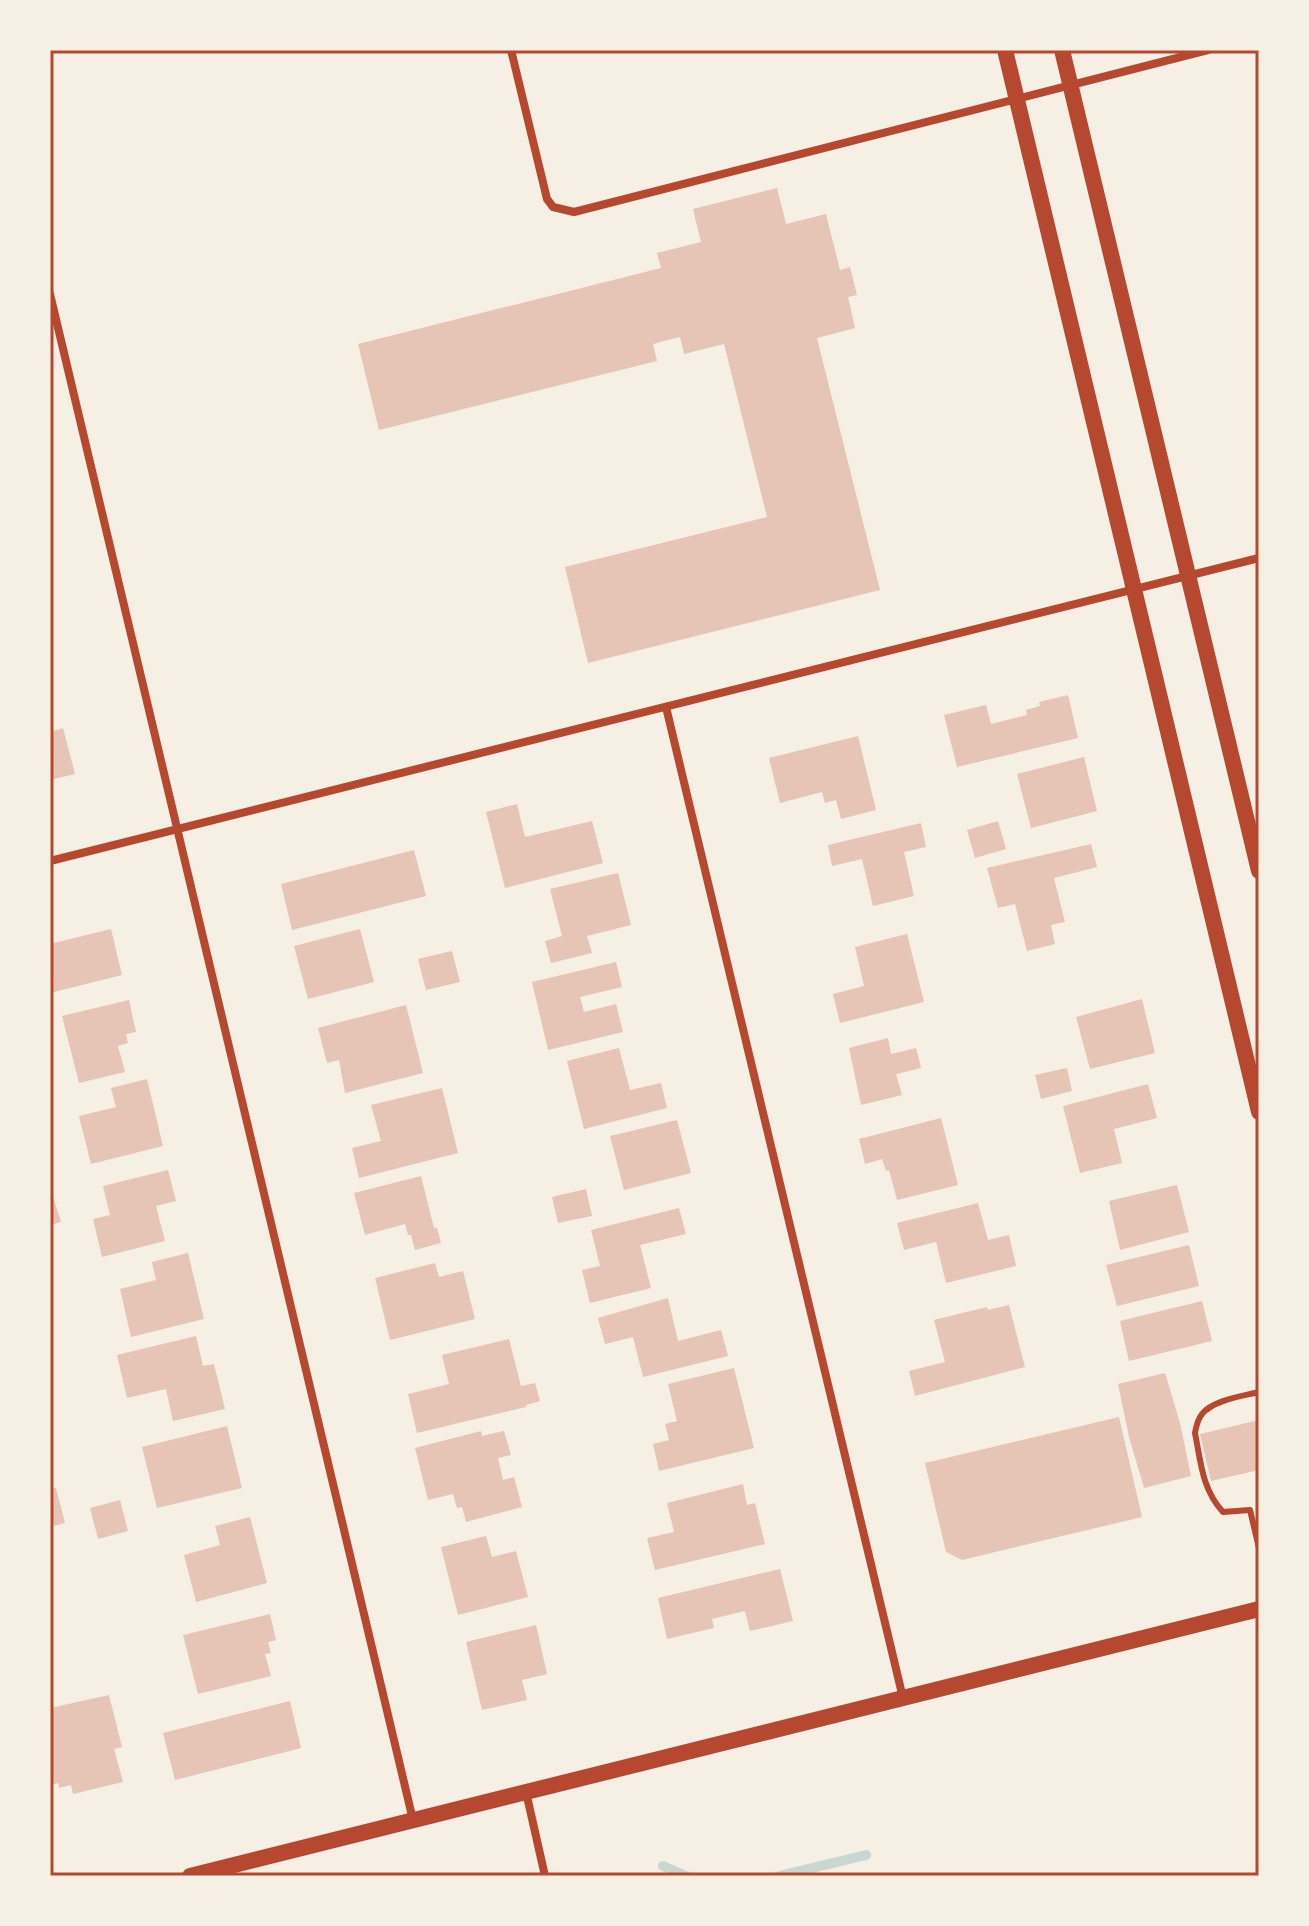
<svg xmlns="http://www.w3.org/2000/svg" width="1309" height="1926" viewBox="0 0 1309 1926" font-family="Figtree,sans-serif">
<rect width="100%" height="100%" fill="#f6efe4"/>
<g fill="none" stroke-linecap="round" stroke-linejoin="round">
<path stroke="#c9d6d2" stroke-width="10" d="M663 1866 686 1876
M779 1876 866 1855"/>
</g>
<path fill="#e6c5b7" d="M777 188 786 224 826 214 840 270 850 267 857 295 848 297 855 328 817 338 880 590 588 663 565 567 767 517 724 344 684 354 680 337 653 344 657 361 379 430 358 344 661 268 657 253 701 242 693 209Z
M1068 695 1078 738 957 767 944 715 986 705 991 724 1027 715 1026 710 1040 706 1039 702Z
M63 728 75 774 50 780V732Z
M858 736 876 810 841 819 836 800 825 803 822 792 780 803 769 758Z
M1084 757 1097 811 1031 828 1017 774Z
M517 804 525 837 592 821 603 863 505 888 486 812Z
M998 821 1006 849 975 858 967 830Z
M921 823 926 847 904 852 914 896 873 906 862 859 832 866 828 845Z
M1091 844 1097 867 1054 878 1065 922 1051 925 1055 944 1027 951 1015 904 998 908 987 868Z
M414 850 426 896 292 930 281 884Z
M618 873 631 925 587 936 592 953 551 963 545 941 562 936 550 889Z
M111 929 122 975 50 993V944Z
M360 929 374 982 308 999 294 946Z
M907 934 924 1002 840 1023 833 994 864 986 855 947Z
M452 951 460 982 426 990 418 959Z
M616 962 622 987 580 997 584 1012 616 1004 623 1032 548 1050 532 982Z
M1142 999 1155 1053 1090 1069 1076 1017Z
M129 1000 136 1032 126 1034 128 1043 118 1046 125 1072 79 1083 62 1016Z
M406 1005 423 1073 345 1093 339 1060 327 1063 318 1028Z
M888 1038 891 1054 916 1048 921 1068 896 1074 902 1095 861 1105 849 1048Z
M619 1048 630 1090 661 1083 667 1108 584 1129 567 1061Z
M1067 1068 1072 1091 1041 1099 1035 1075Z
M147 1079 163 1146 91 1164 79 1116 116 1107 111 1088Z
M1148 1084 1157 1118 1114 1129 1122 1163 1080 1173 1063 1106Z
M442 1088 458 1153 359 1178 352 1148 381 1141 371 1105Z
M941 1118 958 1185 897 1200 889 1170 886 1171 882 1159 865 1164 859 1139Z
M677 1120 691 1173 624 1190 610 1136Z
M168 1170 176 1201 156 1206 165 1241 102 1257 93 1219 110 1215 103 1186Z
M421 1176 434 1228H437L441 1243 415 1250 411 1235H408L405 1224 365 1235 354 1193Z
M1177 1185 1189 1232 1120 1250 1109 1201Z
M50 1187 61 1222 50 1225Z
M586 1189 592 1216 558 1223 552 1197Z
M978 1203 988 1240 1009 1235 1016 1266 946 1283 936 1242 904 1250 897 1223Z
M679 1208 686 1234 640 1245 651 1288 590 1303 582 1270 600 1266 591 1230Z
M1189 1245 1199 1286 1117 1306 1106 1265Z
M188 1253 204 1319 131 1337 120 1289 156 1280 152 1262Z
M435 1263 439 1277 463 1271 475 1319 390 1340 375 1278Z
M668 1298 678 1341 721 1330 728 1356 643 1377 633 1337 605 1344 598 1318Z
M1202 1301 1212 1341 1129 1361 1120 1321Z
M1009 1305 1025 1367 915 1396 909 1371 945 1362 934 1320 987 1307 988 1310Z
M196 1336 203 1366 214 1364 225 1409 173 1421 166 1389 127 1398 117 1355Z
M509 1339 521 1386 535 1383 540 1401 526 1405V1407L417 1433 408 1394 449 1384 442 1355Z
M734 1368 754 1448 659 1471 653 1444 669 1440 665 1424 677 1421 668 1384Z
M1165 1373 1180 1423 1191 1476 1144 1488 1129 1437 1118 1384Z
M1119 1417 1142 1517 962 1560 946 1552 925 1463Z
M1259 1420V1470L1211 1481 1200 1434Z
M227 1426 242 1488 157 1508 142 1447Z
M481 1431 482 1436 504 1431 511 1455 498 1458 503 1480 514 1477 522 1507 466 1522 462 1507 457 1508 453 1494 428 1500 415 1448Z
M743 1484 747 1505 755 1503 765 1544 655 1570 647 1538 674 1532 667 1503Z
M56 1488 65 1523 50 1527V1489Z
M120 1500 128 1531 98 1539 90 1508Z
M250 1517 267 1583 196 1602 184 1555 220 1545 215 1526Z
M486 1536 492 1557 516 1551 528 1597 458 1615 441 1547Z
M780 1569 793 1621 750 1631 745 1611 712 1619 714 1628 667 1639 658 1598Z
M270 1614 276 1640 268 1642 271 1653 265 1654 271 1676 198 1694 183 1635Z
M536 1625 547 1674 522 1680 527 1700 482 1710 466 1642Z
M109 1695 122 1747 114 1749 123 1782 73 1794 71 1785 59 1788 58 1783 50 1785V1708Z
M290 1701 301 1748 175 1780 163 1733Z"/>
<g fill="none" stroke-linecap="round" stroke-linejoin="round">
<path stroke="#b5482f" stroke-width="6" d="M1259 1392C1243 1396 1213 1400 1202 1414 1198 1419 1196 1427 1195 1433 1201 1463 1202 1489 1223 1512L1250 1510 1259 1548"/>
<path stroke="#b5482f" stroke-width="8" d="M511 50 547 199 553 207 574 212 1208 50
M50 294 413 1820
M666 707 903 1698
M50 861 1259 558
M526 1792 545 1876"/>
<path stroke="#b5482f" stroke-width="16" d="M1005 50 1259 1112
M1062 50 1259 871
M190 1876 1259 1609"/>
</g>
<rect width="1309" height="1926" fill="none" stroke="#f6efe4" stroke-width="104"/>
<rect x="52" y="52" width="1205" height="1822" fill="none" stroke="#b5482f" stroke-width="3"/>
</svg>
